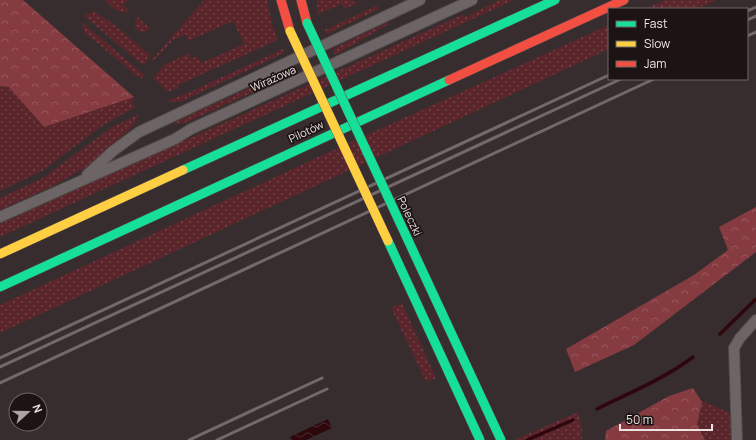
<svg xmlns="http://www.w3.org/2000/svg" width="756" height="440" viewBox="0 0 756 440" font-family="Manrope,sans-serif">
<defs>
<pattern id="grass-dots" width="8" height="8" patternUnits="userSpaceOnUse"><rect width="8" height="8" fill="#5a262b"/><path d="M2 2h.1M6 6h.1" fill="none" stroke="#724549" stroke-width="1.8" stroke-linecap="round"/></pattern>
<pattern id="forest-crowns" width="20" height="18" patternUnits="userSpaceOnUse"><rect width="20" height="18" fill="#863b41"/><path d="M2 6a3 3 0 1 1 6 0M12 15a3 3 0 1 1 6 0" fill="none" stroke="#97575c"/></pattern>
<pattern id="water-waves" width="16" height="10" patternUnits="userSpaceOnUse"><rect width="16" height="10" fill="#2d070b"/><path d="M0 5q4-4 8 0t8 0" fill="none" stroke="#4c2b2e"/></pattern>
</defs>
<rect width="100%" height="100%" fill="#372d2e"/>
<path fill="url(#grass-dots)" d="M105 0H128L123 5 130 11C119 15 112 8 105 0Z
M204 0H267L272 24 278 40 178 85 179 88 168 92 153 78 164 65 189 53 191 59 197 56 201 63 244 44 233 21 188 41 186 34 172 41 153 62 151 61Z
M317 0H353L355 3 365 0 344 9 342 4 318 14Z
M500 0H514L0 237V224L464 14 465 17Z
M665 0H717L696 9H645Z
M378 5 377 10 326 34 325 30Z
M94 11 116 26 151 56 144 64 140 63 84 16Z
M138 17 150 28 147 31 140 32 135 28V21Z
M82 22 144 75 142 78 138 77 84 32Z
M388 22 389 24 335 55 333 49Z
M609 25V49L0 333V305L329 152Z
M283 49 284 53 180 102H169L167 101 192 91Z
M293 68 295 73 200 116 185 123 174 124 173 123Z
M0 86 9 87 44 127 134 97 132 102 135 107 102 126 42 171 0 191Z
M140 114 133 126 93 163 55 185 0 210V198L43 178 112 127Z
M402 303 436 378 426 382 391 308Z
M700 400 730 413 731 440H705L697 425 702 403Z
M578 412 582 427V440H514Z"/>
<path fill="url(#forest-crowns)" d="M0 0H23L134 97 44 127 9 87 0 86Z
M756 207V252L634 345 575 372 566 349 694 275 728 250 719 227Z
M693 388 702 402 697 425 705 440H605L606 431 669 396Z"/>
<path fill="url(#water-waves)" d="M328 419 332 428 306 440H292L290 437Z"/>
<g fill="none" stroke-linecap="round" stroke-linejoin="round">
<path stroke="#2d070b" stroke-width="3.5" d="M720 334 756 299
M597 409C629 393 664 379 693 357
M527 440 573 420"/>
<g stroke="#544b4b" stroke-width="12">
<path id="street" d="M87 175 113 151 139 132 420 0
M0 217 175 139 191 129 472 0
M737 440 734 348 740 338 756 320"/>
</g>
<g stroke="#544b4b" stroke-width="10">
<path id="fast" d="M183 170 555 0
M0 287 449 80"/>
</g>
<g stroke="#544b4b" stroke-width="10">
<path id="slow" d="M0 254 183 170"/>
</g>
<g stroke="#544b4b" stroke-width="10">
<path id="jam" d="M281 0 290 31
M301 0 307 23
M449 80 624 0"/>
</g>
<use href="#street" stroke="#6d6465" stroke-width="10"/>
<use href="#fast" stroke="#16e098" stroke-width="9"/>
<use href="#slow" stroke="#ffcf43" stroke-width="9"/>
<use href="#jam" stroke="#f24e42" stroke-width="9"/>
<path stroke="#72696a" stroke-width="3" d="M747 11 756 7
M747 20 756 16
M747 36 756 32
M0 358 609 75
M0 367 621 79
M0 383 654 79
M189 440 322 378
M217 440 327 389"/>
<g stroke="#544b4b" stroke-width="10" stroke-linecap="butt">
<path id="fast-bridge" d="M307 23 501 440
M388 241 480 440"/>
</g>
<g stroke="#544b4b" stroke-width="10" stroke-linecap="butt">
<path id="slow-bridge" d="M290 31 388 241"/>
</g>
<use href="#fast-bridge" stroke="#16e098" stroke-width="9"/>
<use href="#slow-bridge" stroke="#ffcf43" stroke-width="9"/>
</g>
<g text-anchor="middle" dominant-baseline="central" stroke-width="3.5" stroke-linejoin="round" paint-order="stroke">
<g font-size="11" fill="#eee2e2" stroke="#1c1414">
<text transform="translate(273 78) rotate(-24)">Wirażowa</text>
<text transform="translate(306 131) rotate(-25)">Pilotów</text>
<text transform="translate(410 216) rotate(65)">Poleczki</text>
</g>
</g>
<rect x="608" y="8" width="140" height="72" fill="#1c1414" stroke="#706666"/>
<rect x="616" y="21" width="20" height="6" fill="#16e098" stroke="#706666"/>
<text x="644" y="28" font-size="12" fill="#eee2e2">Fast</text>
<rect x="616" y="41" width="20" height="6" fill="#ffcf43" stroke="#706666"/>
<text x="644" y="48" font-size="12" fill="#eee2e2">Slow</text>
<rect x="616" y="61" width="20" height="6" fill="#f24e42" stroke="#706666"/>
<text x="644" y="68" font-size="12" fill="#eee2e2">Jam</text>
<g transform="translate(28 412) rotate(69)"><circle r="19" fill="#1c1414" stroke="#706666"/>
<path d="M0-3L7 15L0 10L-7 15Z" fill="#aea3a3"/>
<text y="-6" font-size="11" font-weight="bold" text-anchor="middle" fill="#eee2e2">N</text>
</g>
<path d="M620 424v6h92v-6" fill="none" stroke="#eee2e2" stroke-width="2"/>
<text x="626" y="424" font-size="12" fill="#eee2e2" stroke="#1c1414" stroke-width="3" paint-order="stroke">50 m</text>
</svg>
